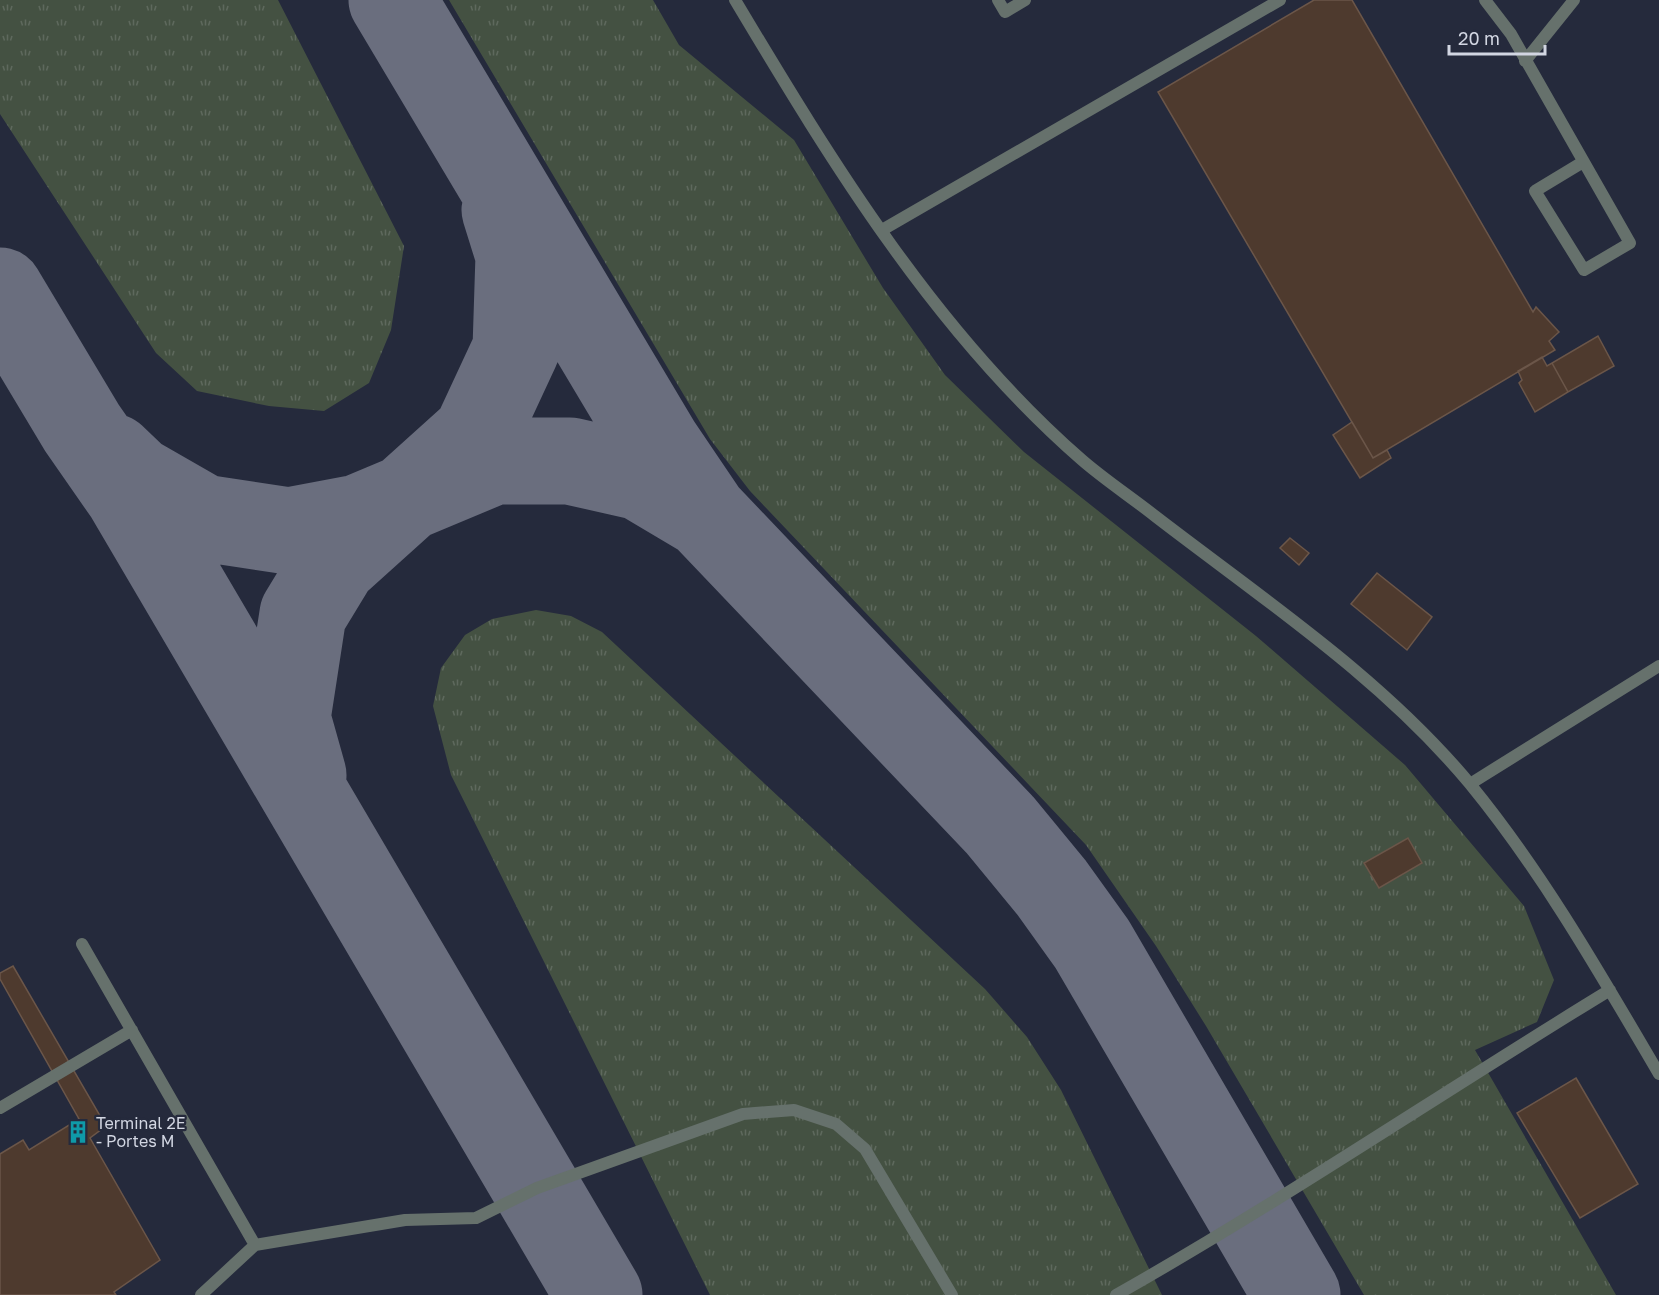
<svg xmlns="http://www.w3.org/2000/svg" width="1659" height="1295" viewBox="0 0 1659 1295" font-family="'Golos Text',sans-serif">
<defs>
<pattern id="grass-tufts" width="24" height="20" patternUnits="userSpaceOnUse" patternTransform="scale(1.5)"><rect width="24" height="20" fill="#445142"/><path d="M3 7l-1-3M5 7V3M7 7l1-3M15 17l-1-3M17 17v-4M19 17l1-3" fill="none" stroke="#5e695d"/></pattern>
</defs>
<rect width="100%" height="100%" fill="#252a3c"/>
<path fill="url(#grass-tufts)" d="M0 0H278L404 246 391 330 369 383 324 411 269 406 197 391 156 353 0 114Z
M449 0H653L679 45 794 140 883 288 945 375 1024 452 1256 636 1405 765 1524 906 1554 980 1537 1022 1475 1050 1616 1295H1364L1206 1026 1156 946 1086 845 750 491 710 439Z
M536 610 571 616 602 632 985 989 1027 1037 1061 1090 1162 1295H710L451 775 433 706 441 668 465 635 492 619Z"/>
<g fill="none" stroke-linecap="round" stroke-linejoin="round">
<path stroke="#6a6e7e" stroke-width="87" d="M392 0 657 444 705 515 1000 825 1051 887 1092 944 1297 1295
M0 291 82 428 128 494 599 1295
M112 457 135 479 203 518 289 531 358 518 494 461H570L641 477 705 515
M303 775 287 718 303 614 334 563 476 435 516 349 519 255 505 210"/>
</g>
<path fill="#4e3a2e" stroke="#6b5649" stroke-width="1.5" d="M1314 0H1352L1533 312 1536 307 1559 332 1549 341 1555 350 1373 458 1158 92Z
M1598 336 1614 366 1568 392 1552 363Z
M1542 357 1547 366 1552 363 1568 392 1535 412 1519 383 1522 380 1518 371Z
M1352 422 1373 458 1387 450 1391 458 1360 478 1333 435Z
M1290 538 1309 553 1299 565 1280 548Z
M1377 573 1432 617 1407 650 1351 604Z
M1408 838 1422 863 1379 888 1364 863Z
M13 966 106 1126 90 1138 160 1260 114 1292 116 1295H0V1154L23 1140 29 1150 79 1119 0 979V973Z
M1576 1078 1638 1184 1580 1218 1517 1113Z"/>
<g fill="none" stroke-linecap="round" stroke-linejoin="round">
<path stroke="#66716c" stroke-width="12" d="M735 0C833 164 936 333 1082 460 1105 480 1131 497 1155 516 1264 600 1382 678 1470 784
M998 0 1005 12 1025 0
M1485 0 1511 34 1630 243 1584 270 1535 191 1583 162
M1525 61 1574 0
M882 230 1280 0
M1659 666 1470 784C1543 873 1601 975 1659 1074
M82 944 255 1245
M0 1108 132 1030
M201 1295 255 1245 405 1220 476 1218 537 1188 743 1114 794 1110 836 1124 865 1149 952 1295
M1116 1295C1284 1200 1444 1091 1610 990"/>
</g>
<defs>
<g id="building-bare" transform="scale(1.8)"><path d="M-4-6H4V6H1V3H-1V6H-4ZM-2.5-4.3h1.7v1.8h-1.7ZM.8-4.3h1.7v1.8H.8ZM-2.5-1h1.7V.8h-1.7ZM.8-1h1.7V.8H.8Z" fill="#0f9aa8" stroke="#252a3c" stroke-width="2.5" paint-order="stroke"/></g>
</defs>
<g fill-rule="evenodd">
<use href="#building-bare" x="78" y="1132"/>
</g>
<g text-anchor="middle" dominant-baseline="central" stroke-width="4.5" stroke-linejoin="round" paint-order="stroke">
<g font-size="16" fill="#d2d6e2" stroke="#252a3c" text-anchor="start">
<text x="96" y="1123">Terminal 2E<tspan x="96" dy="18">- Portes M</tspan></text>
</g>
</g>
<path d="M1449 45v9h96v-9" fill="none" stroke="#d2d6e2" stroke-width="3"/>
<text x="1458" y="45" font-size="18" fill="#d2d6e2" stroke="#252a3c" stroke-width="4.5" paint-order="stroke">20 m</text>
</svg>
